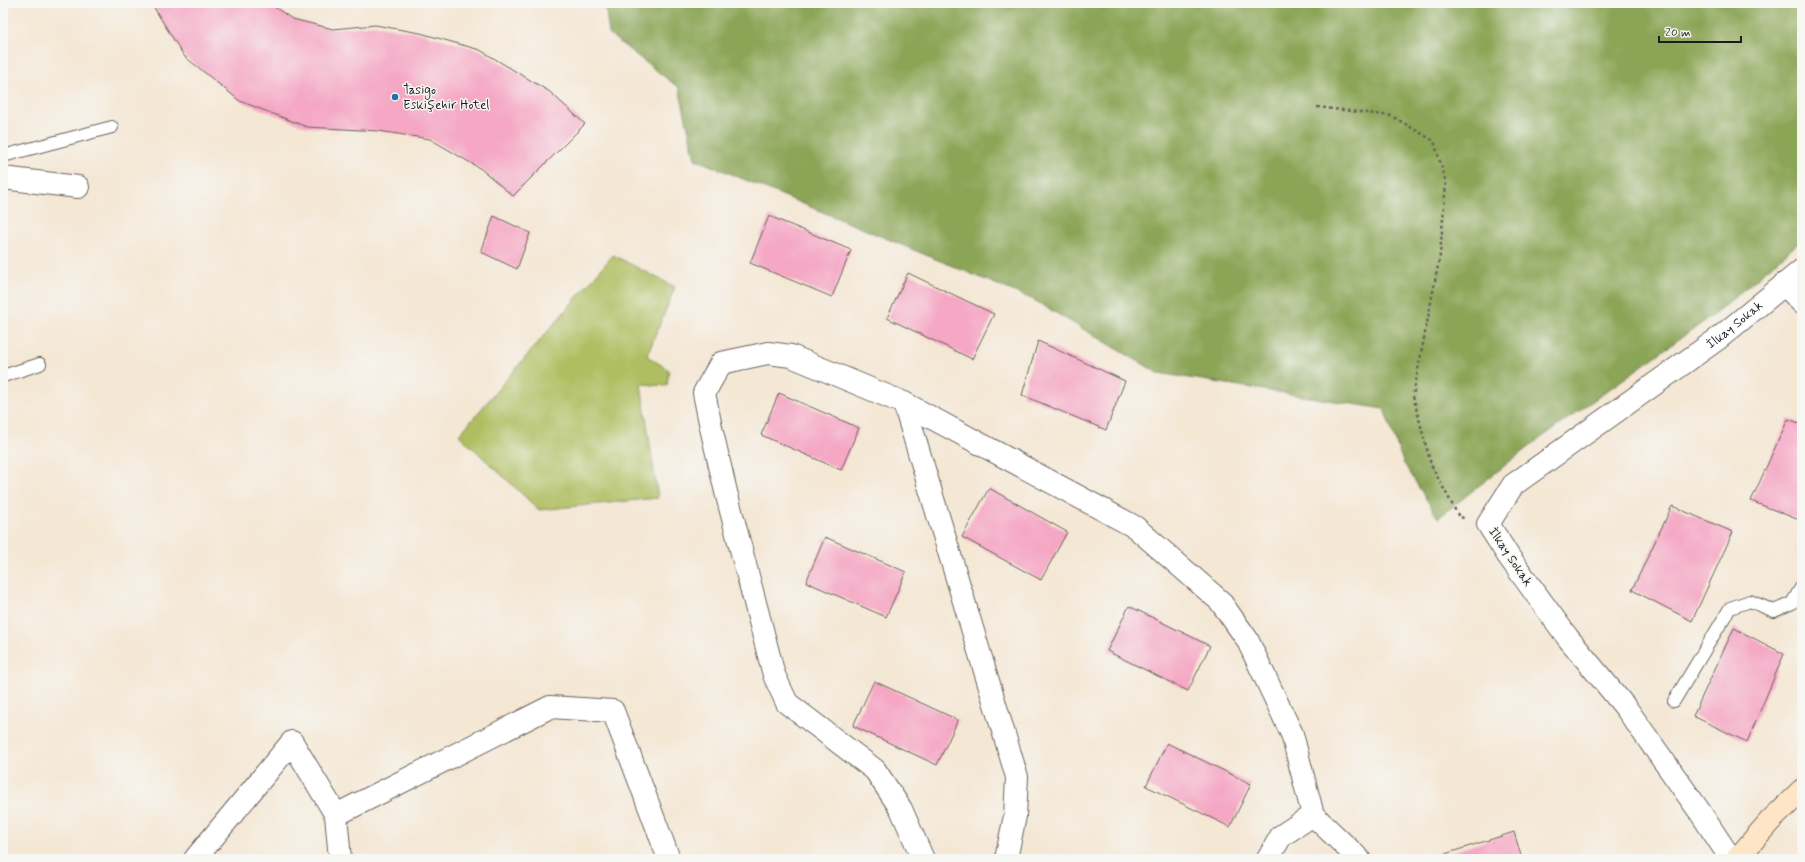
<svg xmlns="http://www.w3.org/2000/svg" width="1805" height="862" viewBox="0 0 1805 862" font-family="Mynerve,sans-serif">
<rect width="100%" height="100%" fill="#f6f6f2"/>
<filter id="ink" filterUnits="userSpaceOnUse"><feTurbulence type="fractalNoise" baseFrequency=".025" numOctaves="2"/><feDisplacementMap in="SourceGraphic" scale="8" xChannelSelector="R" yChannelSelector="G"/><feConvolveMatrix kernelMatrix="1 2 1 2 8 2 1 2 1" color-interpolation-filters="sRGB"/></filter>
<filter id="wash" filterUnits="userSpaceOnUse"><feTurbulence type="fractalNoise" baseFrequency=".012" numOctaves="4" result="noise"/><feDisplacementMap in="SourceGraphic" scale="16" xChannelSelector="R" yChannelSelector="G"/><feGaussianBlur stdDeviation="0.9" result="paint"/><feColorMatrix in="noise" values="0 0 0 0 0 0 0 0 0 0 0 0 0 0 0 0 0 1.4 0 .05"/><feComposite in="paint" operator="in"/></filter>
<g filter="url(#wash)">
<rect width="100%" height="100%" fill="#f4e7d4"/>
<path fill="#afbe61" stroke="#666d3e" d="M613 255 675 287 647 356 669 370 667 386 641 384 658 498 539 510 459 435Z"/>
<path fill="#8ba557" stroke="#54603a" d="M605 3H1802V240L1716 313 1531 445 1438 518 1403 462 1384 409 1158 373 1034 300 695 159 679 88 609 34Z"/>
<g id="blocks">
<path fill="#f5a7c4" d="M151 3H269L292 19 333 29 375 25 420 33 480 50 550 92 585 124 513 196 481 169 430 139 379 131 307 127 240 101 184 56Z
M494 216 530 233 517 269 481 252Z
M769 216 851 250 832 297 750 263Z
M908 273 994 314 972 359 887 318Z
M1038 341 1125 381 1106 430 1022 395Z
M779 393 859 428 841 470 761 435Z
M1788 419 1802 424V521L1751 501Z
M989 488 1067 532 1041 580 962 537Z
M1672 506 1733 532 1692 621 1632 590Z
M825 537 906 572 886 617 806 582Z
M1129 606 1210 646 1188 691 1107 651Z
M1734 628 1784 654 1747 742 1693 716Z
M874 681 958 720 937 765 853 726Z
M1167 743 1251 784 1230 827 1146 786Z
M1514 832 1522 859H1443L1442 855Z"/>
</g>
</g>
<g filter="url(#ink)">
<use href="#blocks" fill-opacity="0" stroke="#68635c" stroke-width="1"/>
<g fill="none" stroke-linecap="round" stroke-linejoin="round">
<g stroke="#68635c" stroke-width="14">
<path id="lane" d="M3 156 112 127
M3 376 40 364
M1674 701 1730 608 1750 601 1774 611 1792 603 1802 586"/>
</g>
<g stroke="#68635c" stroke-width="24">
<g id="street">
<path d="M3 178 78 187"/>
<path d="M1784 284 1802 303"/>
<path d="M904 403 1017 777 1015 816 1006 859"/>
<path d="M336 815 550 707 613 711 669 859"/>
<path d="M195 859 292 742 336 815 340 859"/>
<path d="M923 859 901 809 875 770 787 703 774 675 726 492 712 432 704 393 721 363 768 353 791 356 904 403 1135 527 1220 601 1247 639 1292 734 1313 815 1359 859"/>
<path d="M1268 859 1281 836 1313 815"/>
<path id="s1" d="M1731 859 1700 812 1626 708 1568 638 1509 557 1488 524 1513 485 1719 338 1802 270"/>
</g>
</g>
<g stroke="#68635c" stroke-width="24">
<path id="secondary" d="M1737 859 1770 821 1802 790"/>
</g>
<path stroke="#68635c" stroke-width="2.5" stroke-dasharray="3 3" stroke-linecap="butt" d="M1317 107 1392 116 1434 141 1446 182 1440 255 1413 396 1431 465 1459 517 1464 518"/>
<use href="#lane" stroke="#fff" stroke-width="12"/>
<use href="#street" stroke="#fff" stroke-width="22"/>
<use href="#secondary" stroke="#fde5c5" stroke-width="22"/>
</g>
</g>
<circle fill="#1f6fb2" stroke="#f6f6f2" stroke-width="1.5" cx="395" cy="97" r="4"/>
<g text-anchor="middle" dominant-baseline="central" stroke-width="3" stroke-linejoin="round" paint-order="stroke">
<g font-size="13" fill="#1c1c1c" stroke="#f6f6f2" text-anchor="start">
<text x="403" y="90">Tasigo<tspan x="403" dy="15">Eskişehir Hotel</tspan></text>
</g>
<g font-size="13" fill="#1c1c1c" stroke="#f6f6f2">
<text stroke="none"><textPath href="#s1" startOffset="734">İlkay Sokak</textPath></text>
<text transform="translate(1510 557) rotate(56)">İlkay Sokak</text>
</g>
</g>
<rect width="1805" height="862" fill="none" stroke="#f6f6f2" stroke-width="16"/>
<path d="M1659 36v6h82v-6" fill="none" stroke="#1c1c1c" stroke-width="2"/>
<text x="1665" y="36" font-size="12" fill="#1c1c1c" stroke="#f6f6f2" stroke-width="3" paint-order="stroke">20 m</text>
</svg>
